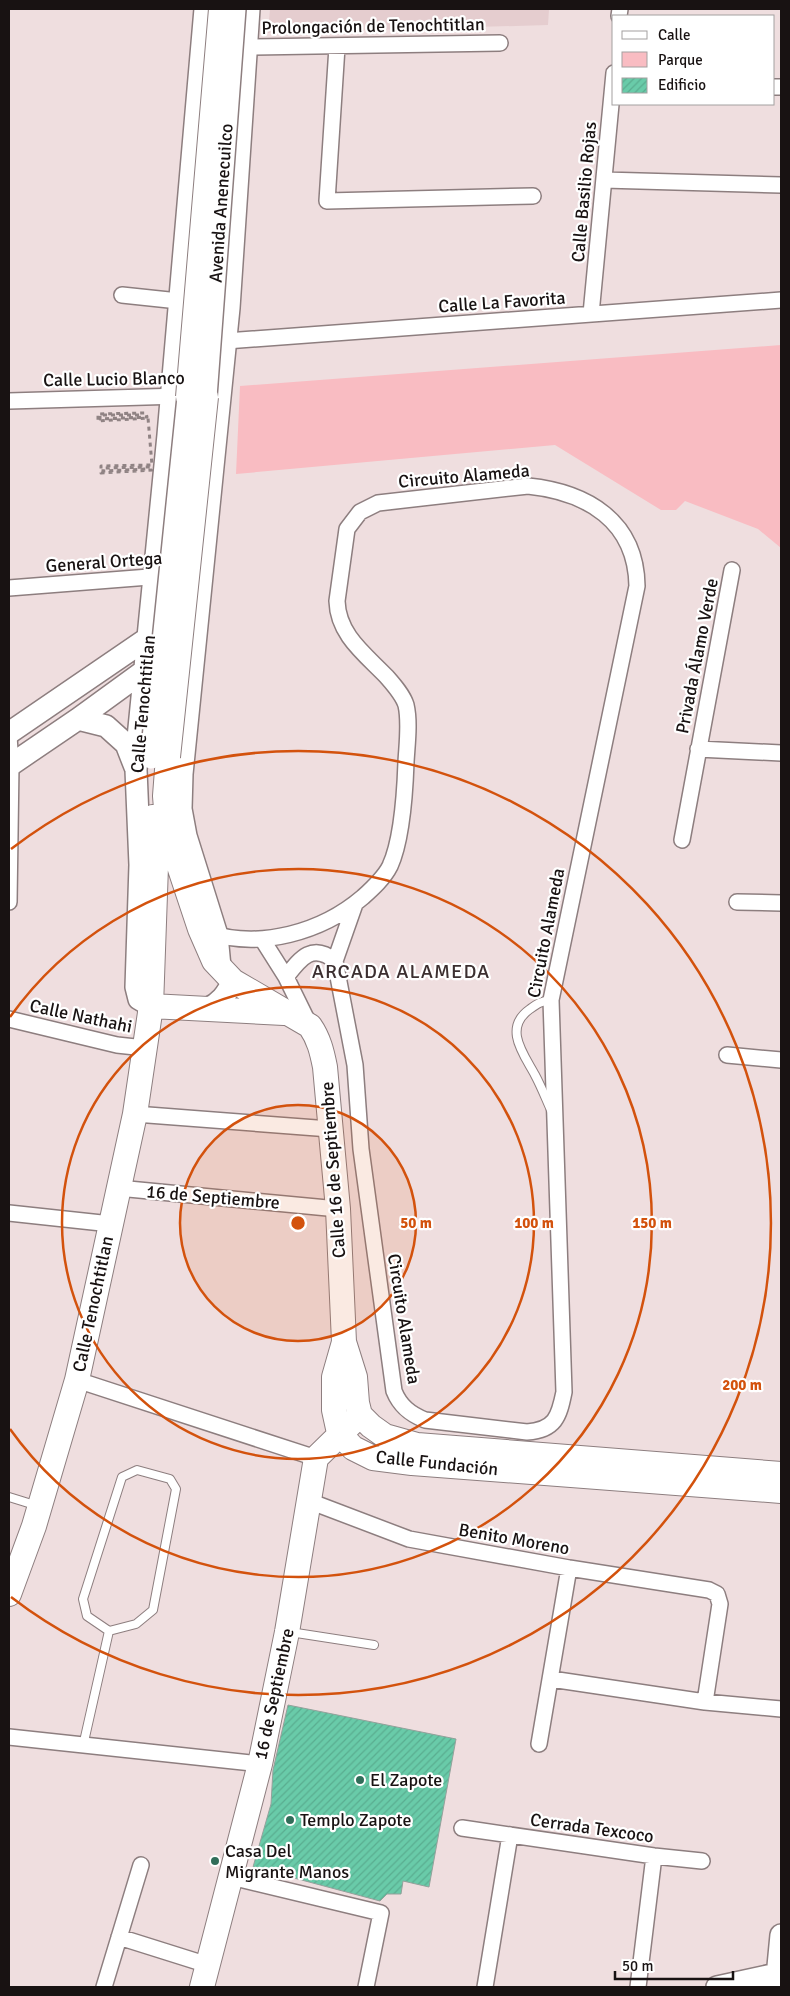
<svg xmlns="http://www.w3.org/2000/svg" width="790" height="1996" viewBox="0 0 790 1996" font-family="Signika,sans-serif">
<defs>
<pattern id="building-hatch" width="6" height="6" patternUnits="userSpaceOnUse" patternTransform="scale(1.25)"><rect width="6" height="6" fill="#69cba9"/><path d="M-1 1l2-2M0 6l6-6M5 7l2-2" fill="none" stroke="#5aad90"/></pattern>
</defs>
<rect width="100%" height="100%" fill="#efdedf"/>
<path fill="#e5cdcf" d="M270 9H549L548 25 268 33Z"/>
<path fill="#f9bcc2" d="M781 345V548L758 529 685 501 676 510H661L555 445 236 474 240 386Z"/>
<path fill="url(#building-hatch)" stroke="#93a19b" d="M288 1705 456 1739 429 1887 403 1881 401 1894H387L380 1901 253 1867 271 1804 273 1770Z"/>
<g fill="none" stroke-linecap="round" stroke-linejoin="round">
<g stroke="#8d7e7f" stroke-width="10">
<path id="lane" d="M551 1000C541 1001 537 1004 530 1009 503 1028 523 1053 535 1075 541 1086 546 1099 551 1110
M137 1470 170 1479 176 1489 153 1610 136 1624 109 1631 87 1616 83 1599 122 1477Z
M9 1497 38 1506
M290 1632 374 1645
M83 1746 109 1631"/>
</g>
<g stroke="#8d7e7f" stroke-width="18">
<path id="street" d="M619 16 620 9
M247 47 500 43
M337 47 327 201 533 196
M774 87H781
M604 180 781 185
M122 295 188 302
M591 314 614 73
M226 341 781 300
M9 401 180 396
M9 588 162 576
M9 736 11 765 9 902
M698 749 781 753
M682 840 732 570
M737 902 781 903
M207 932C260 950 322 932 363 897 373 888 384 878 390 866 402 840 405 791 406 762 407 744 410 722 406 705 403 695 394 685 387 677 365 654 338 635 337 601L347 529 360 512 378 503 528 486C587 492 636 521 637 586L551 1000 564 1392C559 1417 555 1430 527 1432L425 1420C410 1414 400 1406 394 1391L361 1149 355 1065 335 961 355 904
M262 939 286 977
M9 1019 117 1045 145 1048
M310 1026 286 977C300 959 312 942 335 961
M727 1055 781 1060
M135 1114 330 1129
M118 1188 338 1209
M9 1213 111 1224
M77 1380 316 1458
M309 1501 409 1539 569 1568 709 1590 717 1594 720 1604 705 1702
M551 1679 705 1702 781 1709
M9 1737 260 1764
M539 1744 569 1568
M462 1828 654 1856 702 1861
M231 1877 381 1913 366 1987
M119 1937 208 1965
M104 1987 141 1865
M485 1987 510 1835
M638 1987 654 1856"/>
</g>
<g stroke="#8d7e7f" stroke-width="24">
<path id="secondary" d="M78 719 106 726 126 744 135 767
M9 733 148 638 155 635
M9 766 78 719 144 671 152 667
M220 967 217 935 186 836 181 809 182 774 229 308 249 9
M151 1006 139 999 136 987 140 865 136 770 138 738 168 435 205 9
M207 1009C220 1003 227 994 233 981
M717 1987 781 1973
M776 1987 781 1935"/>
</g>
<g stroke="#8d7e7f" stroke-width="26">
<path id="primary" d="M168 757 165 796 168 833 200 929 214 961 233 981 310 1026C319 1039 322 1052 325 1067L338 1209 344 1342 355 1377 357 1403 360 1415 371 1426 385 1436 417 1445 781 1474
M151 1006 284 1013
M344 1342 334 1377V1410L339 1433 353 1448 373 1458 412 1463 781 1491
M9 1594 34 1526 77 1380 135 1114 151 1006 156 866 153 817
M202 1987 260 1764 287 1632 316 1458 360 1415"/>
</g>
<use href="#lane" stroke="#fff" stroke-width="8"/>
<use href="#street" stroke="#fff" stroke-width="15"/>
<use href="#secondary" stroke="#fff" stroke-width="21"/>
<use href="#primary" stroke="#fff" stroke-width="24"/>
<g stroke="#8d7e7f" stroke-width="24" stroke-linecap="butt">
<path id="secondary-bridge" d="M206 397 235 9
M151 758 188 397"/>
</g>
<g stroke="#8d7e7f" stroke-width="26" stroke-linecap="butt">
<path id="primary-bridge" d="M188 397 221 9
M168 757 206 397"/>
</g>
<path stroke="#908384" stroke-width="3" stroke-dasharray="4 4" stroke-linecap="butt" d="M139 415H100V419L147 417 146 413 98 414V421L148 418 152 465 101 466V473L152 470 151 467 103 468V471L148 469"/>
<use href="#secondary-bridge" stroke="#fff" stroke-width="21"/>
<use href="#primary-bridge" stroke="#fff" stroke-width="24"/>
</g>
<circle cx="298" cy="1223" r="118" fill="#d3520d" fill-opacity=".12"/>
<g fill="none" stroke="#d3520d" stroke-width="2.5">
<circle cx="298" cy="1223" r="118"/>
<circle cx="298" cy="1223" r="236"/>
<path d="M10 1017A354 354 0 1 1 10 1429"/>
<path d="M11 849A472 472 0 1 1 11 1597"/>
</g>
<g fill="#316e5a" stroke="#fff" stroke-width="2">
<circle cx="360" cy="1780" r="5"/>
<circle cx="290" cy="1820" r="5"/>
<circle cx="215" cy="1861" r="5"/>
</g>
<g text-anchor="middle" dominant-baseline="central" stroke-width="4.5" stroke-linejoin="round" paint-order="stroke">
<g font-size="18" fill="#181212" stroke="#fff">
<text transform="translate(373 26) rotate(-1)">Prolongación de Tenochtitlan</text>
<text transform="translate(584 192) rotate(-85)">Calle Basilio Rojas</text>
<text transform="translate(221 203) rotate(-86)">Avenida Anenecuilco</text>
<text transform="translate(502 302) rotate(-4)">Calle La Favorita</text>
<text transform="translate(114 379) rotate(-1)">Calle Lucio Blanco</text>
<text transform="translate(464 476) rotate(-5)">Circuito Alameda</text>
<text transform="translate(104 562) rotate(-4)">General Ortega</text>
<text transform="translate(697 656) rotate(-79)">Privada Álamo Verde</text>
<text transform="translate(143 704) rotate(-85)">Calle Tenochtitlan</text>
<text transform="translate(546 933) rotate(-79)">Circuito Alameda</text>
<text transform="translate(81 1016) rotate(12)">Calle Nathahi</text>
<text transform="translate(333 1170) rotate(-94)">Calle 16 de Septiembre</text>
<text transform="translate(213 1197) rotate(5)">16 de Septiembre</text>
<text transform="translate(93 1304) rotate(-78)">Calle Tenochtitlan</text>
<text transform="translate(404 1319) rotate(81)">Circuito Alameda</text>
<text transform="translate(437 1463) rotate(6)">Calle Fundación</text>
<text transform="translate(514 1539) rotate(10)">Benito Moreno</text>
<text transform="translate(274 1694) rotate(-78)">16 de Septiembre</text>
<text transform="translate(592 1828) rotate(8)">Cerrada Texcoco</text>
</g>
<g font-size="18" fill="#181212" stroke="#fff" text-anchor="start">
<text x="370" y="1780">El Zapote</text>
<text x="300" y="1820">Templo Zapote</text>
<text x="225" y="1851">Casa Del<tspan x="225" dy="21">Migrante Manos</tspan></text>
</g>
<g font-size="20" letter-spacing="1" fill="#3c2f30" stroke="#fff">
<text x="401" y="971">ARCADA ALAMEDA</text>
</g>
</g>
<circle cx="298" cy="1223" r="8" fill="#d3520d" stroke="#fff" stroke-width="2.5"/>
<g font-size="15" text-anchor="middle" font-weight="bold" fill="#d3520d" stroke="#fff" stroke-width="4.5" stroke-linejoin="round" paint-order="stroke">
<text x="416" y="1228">50 m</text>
<text x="534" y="1228">100 m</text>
<text x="652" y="1228">150 m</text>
<text x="742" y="1390">200 m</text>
</g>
<rect width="790" height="1996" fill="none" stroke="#181212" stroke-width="20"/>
<rect x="612" y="15" width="162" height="90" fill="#ffffff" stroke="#a3a0a0"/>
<rect x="622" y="31" width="25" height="8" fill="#ffffff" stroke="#a3a0a0"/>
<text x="658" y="40" font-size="15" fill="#181212">Calle</text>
<rect x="622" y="52" width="25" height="15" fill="#f9bcc2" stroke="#a3a0a0"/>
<text x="658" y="65" font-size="15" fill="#181212">Parque</text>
<rect x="622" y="78" width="25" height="15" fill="url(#building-hatch)" stroke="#a3a0a0"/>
<text x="658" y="90" font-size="15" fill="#181212">Edificio</text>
<path d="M615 1971v8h118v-8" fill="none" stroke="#181212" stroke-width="2.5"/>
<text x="622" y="1971" font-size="15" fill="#181212" stroke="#ffffff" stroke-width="4" paint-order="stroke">50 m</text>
</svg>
